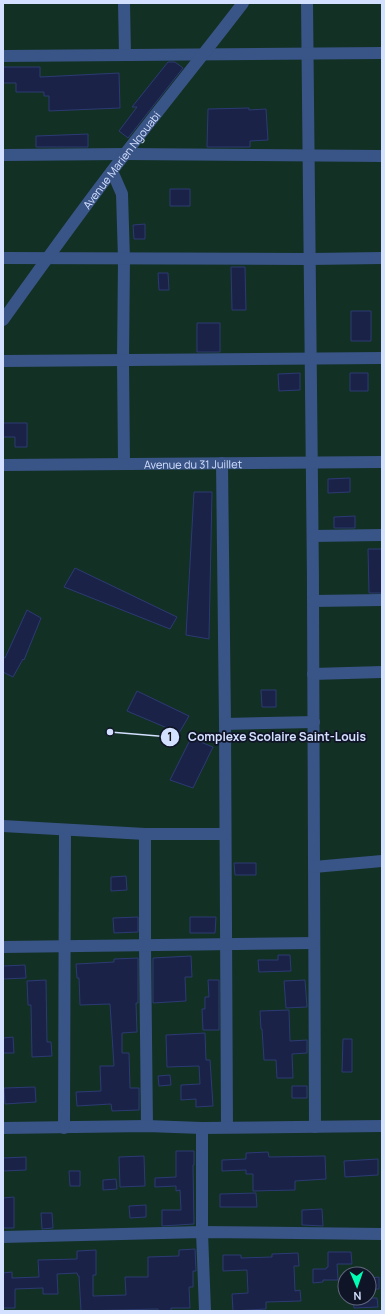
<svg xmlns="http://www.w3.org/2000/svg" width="385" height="1314" viewBox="0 0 385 1314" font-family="Manrope,sans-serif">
<rect width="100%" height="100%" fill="#0f1426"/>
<path fill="#123023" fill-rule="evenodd" d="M3 3H382V1311H3ZM345 1274H369V1298H345Z"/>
<path fill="#1a2347" stroke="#2c3a74" d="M168 62H175L183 68 128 138 119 131 137 107H132Z
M3 67H40V77L119 73 120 108 49 111V96H44V92H16V83H3Z
M249 108V110L266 109 268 140 250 141V147H207L208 109Z
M88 134V147H36V136Z
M170 189H190V206H170Z
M145 224V239H134L133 225Z
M231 267H245L246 310H232Z
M158 273H168L169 290H159Z
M351 311H371V341H351Z
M197 323H220V352H197Z
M300 373V390L279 391 278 374Z
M350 373H368V391H350Z
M3 423H27V447H15V437H3Z
M350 478V492L328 493V479Z
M194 492H212L209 639 186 635Z
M355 516V528H334V517Z
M368 549H382V593H369Z
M75 568 177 617 170 629 64 587Z
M27 610 41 618 24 660 23 659 13 677 3 672V657L5 658Z
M261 690H276V707H262Z
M137 691 189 716 179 733 127 711Z
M191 738 213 747 193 788 170 780Z
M234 863H256V875H235Z
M126 876 127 890 111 891V877Z
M138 917V932L114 933 113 918Z
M190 917H216L215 933H190Z
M278 955H290L291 971 259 972 258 960H278Z
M191 956 192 977H185L186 1001 153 1003V958Z
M138 958V1003H136L137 1032 122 1033V1053H129L130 1088H139V1110L112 1111 111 1104 77 1106 76 1092 101 1091 100 1066H114L110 1004 80 1005 79 978H77L76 964 114 962V959Z
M25 965 26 978 3 979V966Z
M46 980 47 1042H51L52 1056 32 1057 31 1005H28L27 981Z
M208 980H219V1030H203L202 1009H205V997H209Z
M305 980 307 1007 286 1008 284 981Z
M289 1010 290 1041 307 1040V1053L292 1054 293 1078H277L276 1060H264L262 1029H261L260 1011Z
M205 1033 206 1060H210L213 1106 196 1107V1099L181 1100V1085L200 1084 199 1066 167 1067 166 1035Z
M13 1037 14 1053H3V1038Z
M343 1039H352V1072H342Z
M170 1075 171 1085 159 1086 158 1076Z
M292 1086H307V1098H292Z
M35 1087 36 1102 5 1104 4 1088Z
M176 1151H194V1165H193L194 1224 162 1226V1210H181L180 1190 176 1191V1186L155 1187V1178L176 1177Z
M268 1152 269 1157 325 1156 326 1179 295 1181V1190L253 1191V1174H246V1170L222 1171V1160L246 1159V1153Z
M144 1156 145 1186 120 1187 119 1157Z
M26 1157V1170L3 1171V1158Z
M378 1159V1175L345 1177 344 1161Z
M69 1171H80V1186H70Z
M116 1179 117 1189 103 1190V1180Z
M256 1193 257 1207H220V1194Z
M14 1197V1228H3V1198Z
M146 1205V1217L130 1218 129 1206Z
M322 1209 323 1226 302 1225V1210Z
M41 1213H52L53 1228 42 1229Z
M195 1249 196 1271H193V1287H189L190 1308H171V1311H158V1309L81 1311 79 1276H78L77 1273 57 1274 58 1294H43V1288L15 1289V1308H3V1273L12 1272V1278L39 1277 38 1260 77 1259V1251L96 1250V1275H93V1296L126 1295 125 1277H148V1257L179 1256V1250Z
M328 1252H351L352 1264H337L338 1280H323V1282L313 1283V1269H326V1268L328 1267Z
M298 1253 299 1266H294L295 1291 300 1290 301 1301 266 1302V1309L233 1311 232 1294 248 1293 247 1270 223 1271V1255H241V1258L272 1257V1254Z
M379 1277V1289H369V1278Z
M353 1298H377L378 1307 354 1308Z"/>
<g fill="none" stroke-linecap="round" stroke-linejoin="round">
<g stroke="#395486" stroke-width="12">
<path d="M124 3 125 55"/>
<path d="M307 3C313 378 314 752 315 1127"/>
<path d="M3 56 382 53"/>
<path d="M3 155 125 154 382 156"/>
<path d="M112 171 122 194 124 259 123 360 124 464"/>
<path d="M3 258 310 259 382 258"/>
<path id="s1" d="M3 320C43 264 83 208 125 154 164 103 204 54 243 3"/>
<path d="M3 361 382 358"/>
<path d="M222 463 225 724 227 1127"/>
<path id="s2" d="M3 465 382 462"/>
<path d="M313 536 382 535"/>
<path d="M313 601 382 600"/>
<path d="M313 674 382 672"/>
<path d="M225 724 314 722"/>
<path d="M3 826 145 834H225"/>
<path d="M145 834V945L147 1126"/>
<path d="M314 867 382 861"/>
<path d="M3 947 314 943"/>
<path d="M3 1128 147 1126 202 1128 382 1126"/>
<path d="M64 1128 65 830"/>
<path d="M202 1128V1232L205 1311"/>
<path d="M3 1237 202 1232 382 1234"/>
</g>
</g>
<g text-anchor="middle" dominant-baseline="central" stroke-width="3.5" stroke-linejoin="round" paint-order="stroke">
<g font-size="11" fill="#d4e0ff" stroke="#0f1426">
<text stroke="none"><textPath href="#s1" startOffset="199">Avenue Marien Ngouabi</textPath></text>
<text stroke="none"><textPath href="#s2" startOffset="190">Avenue du 31 Juillet</textPath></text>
</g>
</g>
<path fill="none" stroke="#d4e0ff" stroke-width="1.5" d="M110 732L170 737"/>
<g fill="#d4e0ff" stroke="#0f1426" stroke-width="1.5">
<circle cx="110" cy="732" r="4"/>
<circle cx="170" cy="737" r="10"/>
</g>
<g font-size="12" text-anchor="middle" font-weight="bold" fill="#111">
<text x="170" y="741">1</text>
</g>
<g font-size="12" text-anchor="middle" font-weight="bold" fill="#d4e0ff" stroke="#0f1426" stroke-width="3.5" stroke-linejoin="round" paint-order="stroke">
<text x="277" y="741">Complexe Scolaire Saint-Louis</text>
</g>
<rect width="385" height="1314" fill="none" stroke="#d4e0ff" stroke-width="8"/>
<g transform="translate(357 1286) rotate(178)"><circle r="19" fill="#0f1426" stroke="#5e667d"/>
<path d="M0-3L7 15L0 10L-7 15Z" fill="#00ffb4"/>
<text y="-6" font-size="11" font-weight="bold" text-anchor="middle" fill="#d4e0ff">N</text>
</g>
</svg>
